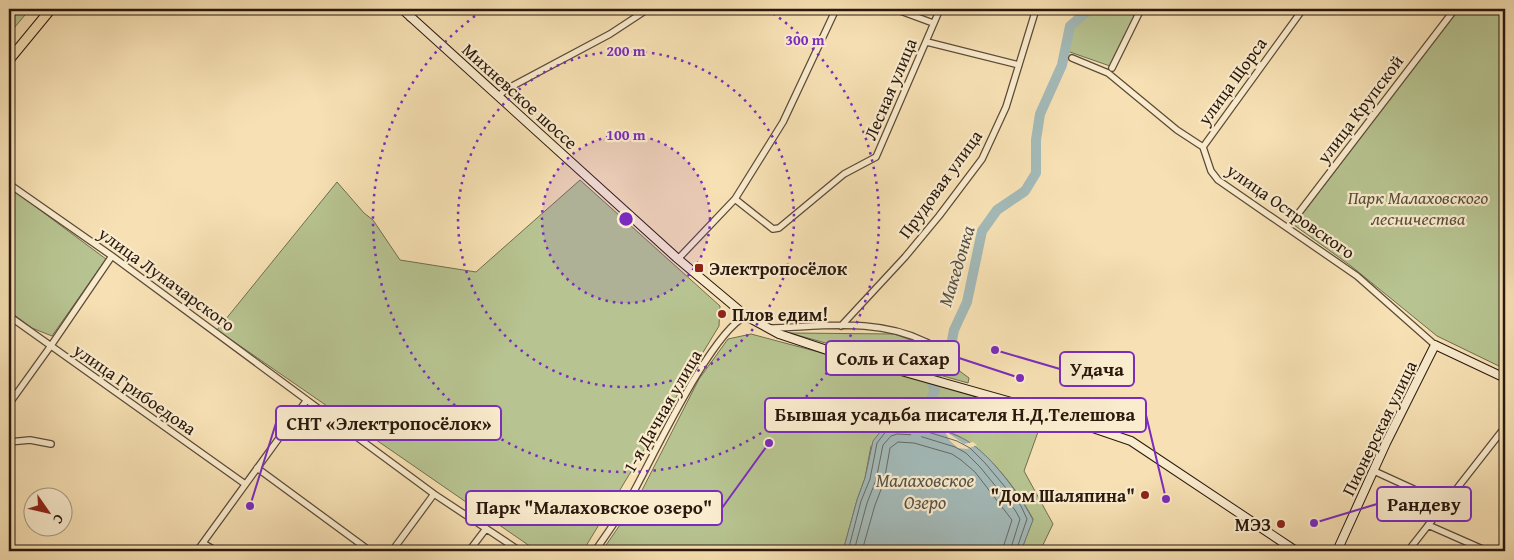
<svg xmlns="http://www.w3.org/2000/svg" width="1514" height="560" viewBox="0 0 1514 560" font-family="'Gentium Book Plus',serif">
<rect width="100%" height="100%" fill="#f7e1b4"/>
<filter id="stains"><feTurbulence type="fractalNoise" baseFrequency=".004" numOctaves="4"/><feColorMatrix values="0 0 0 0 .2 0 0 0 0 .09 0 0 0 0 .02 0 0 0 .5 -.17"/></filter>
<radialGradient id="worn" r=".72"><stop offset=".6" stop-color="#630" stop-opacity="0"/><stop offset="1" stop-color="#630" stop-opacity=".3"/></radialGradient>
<path fill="#b7c491" stroke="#706e4f" d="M9 9H30L9 34Z
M1092 9H1138L1110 66 1067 51 1072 27Z
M1458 9H1505V369L1437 336 1351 266 1294 225Z
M580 180 720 306 719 326 583 551H545L534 549 217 330 337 182 364 213 373 220 400 260 476 272Z
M9 187 106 259 52 336 32 328 9 311Z
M790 333 895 334 926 346 969 378 968 383Z
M751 334 931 382 1043 418 1024 471 1053 524 1040 551H1021L1033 519C1017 489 990 454 960 437 948 430 932 431 920 424L871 446 865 478 857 500 843 551H602L637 500 699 379 728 339Z"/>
<path fill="#a3bab9" stroke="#727974" d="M896 423C917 424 940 428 960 437 987 449 1019 493 1033 520L1021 551H843L857 500 865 478 873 441 884 427Z"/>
<path fill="#f7e1b4" d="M944 430 964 444 973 442 977 445 967 449 958 448 950 441Z"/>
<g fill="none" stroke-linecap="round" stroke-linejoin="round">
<path stroke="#666963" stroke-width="1" d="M848 551 861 501 870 479 877 443 887 430 896 428 918 429 957 441 970 448 985 463 1021 506 1027 519 1016 551
M854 551 867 503 876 480 883 445 891 436 897 434 916 435 955 447 966 453 980 467 1015 510 1020 519 1010 551
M862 551 875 505 884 482 890 448 898 442 914 443 952 454 961 460 975 472 1012 520 1002 551"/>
<path stroke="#a3bab9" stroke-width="10" d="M916 436 935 390 931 382 948 361 954 330 967 302 982 231 997 210 1025 191 1036 173V140L1040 114 1062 65 1070 26 1090 9"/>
<g stroke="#5c4a37" stroke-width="8">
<path id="street" d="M895 9 933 23
M410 18 414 9
M927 42 1019 65
M1072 58 1108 73 1177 130 1203 147 1211 171 1218 180 1357 276 1435 345
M1112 68 1141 9
M499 96 505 90 610 34 648 9
M1203 147 1303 9
M9 184 112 256 434 494 520 551
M735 199 773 229 779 228 844 174 876 157 940 9
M1288 227 1455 9
M678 259 735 199 783 122 836 9
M9 316 245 484
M841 326 905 257 939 216 982 159 1006 107 1036 9
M768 328C821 327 876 317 926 342 936 346 945 355 954 362
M9 404 50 347 112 256
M1498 436 1505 439
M9 442 30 440 51 444
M257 468 370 551
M1374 471 1444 503
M1428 525 1487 551
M203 543 216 551
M197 551 306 401
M392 551 434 494
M469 551 485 530
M595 551C608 532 622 513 633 493 654 455 711 332 746 316
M1408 551 1505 427"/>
</g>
<g stroke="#29180d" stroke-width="10">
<path id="secondary" d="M402 9 678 259 746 316 779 334 827 350 1043 411 1131 441 1296 551
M1337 551 1386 443 1435 345 1505 378"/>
</g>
<g stroke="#29180d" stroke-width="11">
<path id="primary" d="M9 60 51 9"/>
</g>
<use href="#street" stroke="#faecce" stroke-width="5.5"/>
<use href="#secondary" stroke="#faecce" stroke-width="8"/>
<use href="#primary" stroke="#f7e1b4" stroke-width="9"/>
</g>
<circle cx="626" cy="219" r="84" fill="#7b2cbf" fill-opacity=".12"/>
<g fill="none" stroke="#7b2cbf" stroke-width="2.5" stroke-dasharray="2.5 5">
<circle cx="626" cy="219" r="84"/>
<circle cx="626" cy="219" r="168"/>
<path d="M767 9A253 253 0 1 1 485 9"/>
</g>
<g fill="#8f2418" stroke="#faecce" stroke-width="2">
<rect x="694" y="263" width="10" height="10" rx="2.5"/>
<circle cx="722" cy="314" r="5"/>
<circle cx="1145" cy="495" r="5"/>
<circle cx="1281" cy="524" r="5"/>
</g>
<g text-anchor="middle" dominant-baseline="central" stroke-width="4.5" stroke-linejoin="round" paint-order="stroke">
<g font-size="18" fill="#29180d" stroke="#faecce">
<text transform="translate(1232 81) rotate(-54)">улица Щорса</text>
<text transform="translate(890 89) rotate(-67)">Лесная улица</text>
<text transform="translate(520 96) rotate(42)">Михневское шоссе</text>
<text transform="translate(1360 109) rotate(-53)">улица Крупской</text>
<text transform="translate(940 184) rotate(-54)">Прудовая улица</text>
<text transform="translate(1291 211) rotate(35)">улица Островского</text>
<text transform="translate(167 279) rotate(36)">улица Луначарского</text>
<text transform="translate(135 389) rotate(35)">улица Грибоедова</text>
<text transform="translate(662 411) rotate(-60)">1-я Дачная улица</text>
<text transform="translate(1379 428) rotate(-64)">Пионерская улица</text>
</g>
<g font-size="18" font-style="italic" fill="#544c35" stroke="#faecce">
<text x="1418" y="197">Парк Малаховского<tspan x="1418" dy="21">лесничества</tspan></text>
</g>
<g font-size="18" font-weight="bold" fill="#29180d" stroke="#faecce" text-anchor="start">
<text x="709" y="268">Электропосёлок</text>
<text x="732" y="314">Плов едим!</text>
<text x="1135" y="495" text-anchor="end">"Дом Шаляпина"</text>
<text x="1271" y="524" text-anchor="end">МЭЗ</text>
</g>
<g font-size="19" font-style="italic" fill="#545149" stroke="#faecce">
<text transform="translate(956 266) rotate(-73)">Македонка</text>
<text x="925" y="480">Малаховское<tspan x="925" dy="22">Озеро</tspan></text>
</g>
</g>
<circle cx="626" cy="219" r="8" fill="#7b2cbf" stroke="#faecce" stroke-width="2.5"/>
<g font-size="15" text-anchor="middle" font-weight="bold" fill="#7b2cbf" stroke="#faecce" stroke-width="4.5" stroke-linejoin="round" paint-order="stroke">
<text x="805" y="45">300 m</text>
<text x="626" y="56">200 m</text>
<text x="626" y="140">100 m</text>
</g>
<path fill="none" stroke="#7b2cbf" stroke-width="2" d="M1020 378L959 358M995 350L1060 369M1166 499L1146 415M250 506L276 423M1314 523L1377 504M769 443L722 508"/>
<g fill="#7b2cbf" stroke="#faecce" stroke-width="2">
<circle cx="1020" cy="378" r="5"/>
<circle cx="995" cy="350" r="5"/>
<circle cx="1166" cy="499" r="5"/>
<circle cx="250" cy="506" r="5"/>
<circle cx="1314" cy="523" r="5"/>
<circle cx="769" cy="443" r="5"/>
</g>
<g fill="#faecce" stroke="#7b2cbf" stroke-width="2">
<rect x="826" y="341" width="133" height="34" rx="5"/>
<rect x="1060" y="352" width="74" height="34" rx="5"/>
<rect x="765" y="398" width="381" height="34" rx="5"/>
<rect x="276" y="406" width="225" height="34" rx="5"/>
<rect x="1377" y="487" width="94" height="34" rx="5"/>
<rect x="466" y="491" width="256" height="34" rx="5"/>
</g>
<g font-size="19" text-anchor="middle" font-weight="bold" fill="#29180d">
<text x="893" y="365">Соль и Сахар</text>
<text x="1097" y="376">Удача</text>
<text x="955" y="421">Бывшая усадьба писателя Н.Д.Телешова</text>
<text x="389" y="430">СНТ «Электропосёлок»</text>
<text x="1424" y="511">Рандеву</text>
<text x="594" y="514">Парк "Малаховское озеро"</text>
</g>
<rect width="1514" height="560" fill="none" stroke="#f7e1b4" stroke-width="30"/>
<rect x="10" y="10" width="1494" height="540" fill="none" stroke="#29180d" stroke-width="2.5"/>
<rect x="15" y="15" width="1484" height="530" fill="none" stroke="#29180d"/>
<g transform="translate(48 512) rotate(124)"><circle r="24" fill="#faecce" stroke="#a69781"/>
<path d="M0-4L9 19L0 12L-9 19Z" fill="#8f2418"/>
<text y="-8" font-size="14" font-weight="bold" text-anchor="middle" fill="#29180d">С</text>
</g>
<rect width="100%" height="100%" filter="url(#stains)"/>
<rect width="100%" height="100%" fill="url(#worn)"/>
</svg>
